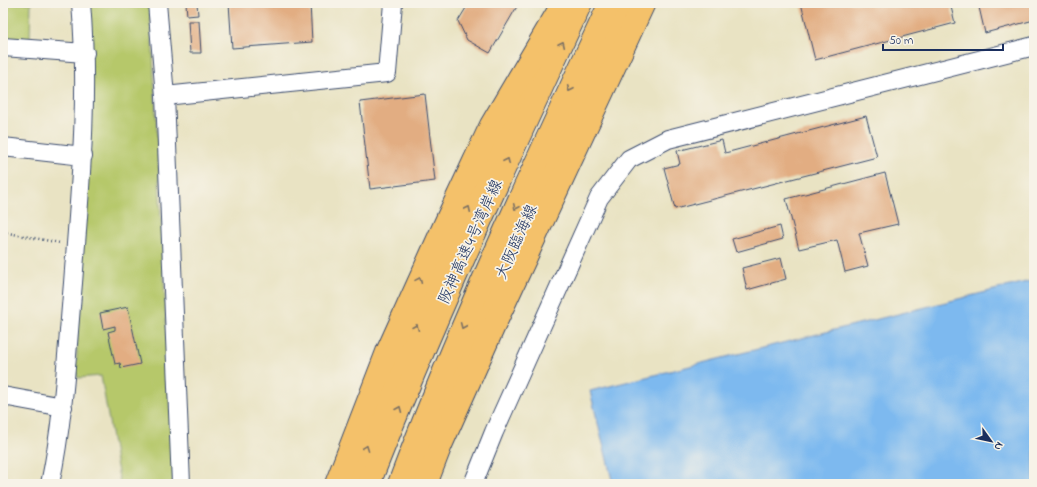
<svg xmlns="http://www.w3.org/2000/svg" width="1037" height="487" viewBox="0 0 1037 487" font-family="'Indie Flower','Klee One',sans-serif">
<rect width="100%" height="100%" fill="#f7f3e8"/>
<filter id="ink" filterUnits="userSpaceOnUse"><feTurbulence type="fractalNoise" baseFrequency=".025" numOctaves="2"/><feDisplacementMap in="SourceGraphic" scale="8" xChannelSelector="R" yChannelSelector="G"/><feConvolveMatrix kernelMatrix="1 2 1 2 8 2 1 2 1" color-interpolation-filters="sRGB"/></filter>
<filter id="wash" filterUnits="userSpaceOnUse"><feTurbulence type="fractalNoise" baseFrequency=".012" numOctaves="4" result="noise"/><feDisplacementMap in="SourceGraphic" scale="16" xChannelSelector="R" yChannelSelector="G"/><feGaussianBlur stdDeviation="0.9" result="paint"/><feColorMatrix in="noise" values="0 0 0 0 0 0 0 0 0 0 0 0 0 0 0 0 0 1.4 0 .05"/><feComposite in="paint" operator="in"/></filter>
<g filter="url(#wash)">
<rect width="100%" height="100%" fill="#e9e3c3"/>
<path fill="#b6c86b" stroke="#687c64" d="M3 3H31L30 40 3 38Z
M88 3H149L153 53 174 484H120L101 376 78 378 76 373 90 44Z"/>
<path fill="#7db9ef" stroke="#4c74a6" d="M1034 280V484H613L590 391Z"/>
<g id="blocks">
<path fill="#e2ad82" d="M186 3H197L198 15 187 16Z
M229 3H310L312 42 232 48Z
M469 3H519L490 53 467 40 458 21Z
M801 3H950L955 23 815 60Z
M978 3H1034V20L985 33Z
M188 21H199L201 53H190Z
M425 94 435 181 370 189 360 102Z
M866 116 877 157 675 209 664 168 680 164 677 151 722 140 725 153Z
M885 173 898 224 859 233 868 266 845 272 837 240 799 249 786 199Z
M780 226 783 239 736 252 732 239Z
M781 258 786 279 747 290 742 268Z
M128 307 140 364 121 368 120 363 115 364 108 332 115 330V326L103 329 100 313Z"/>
</g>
</g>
<g filter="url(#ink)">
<use href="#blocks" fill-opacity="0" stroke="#3a4a6d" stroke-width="1"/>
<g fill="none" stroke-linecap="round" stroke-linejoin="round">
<g stroke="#3a4a6d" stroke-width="20">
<path id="minor" d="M157 3 165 96 181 484
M3 47 85 53
M165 96 387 73 393 3
M3 147 83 156
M3 396 63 407
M50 484C64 418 67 350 73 283 80 190 89 97 81 3
M473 484 494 432 599 198 629 159 668 139 1034 46"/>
</g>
<g stroke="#3a4a6d" stroke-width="24">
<path id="major" d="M352 484C407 342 471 204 535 66
M413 484C477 320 554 162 628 3"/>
</g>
<g stroke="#3a4a6d" stroke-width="24">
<path id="highway" d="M336 484 387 352 448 217 491 125 563 3
M369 484C433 320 507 162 581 3
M399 484C461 320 536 162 610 3
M426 484 441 445 494 326 644 3"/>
</g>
<path stroke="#3a4a6d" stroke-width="2.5" stroke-dasharray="1 3" stroke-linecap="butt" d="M3 232 60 243"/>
<use href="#minor" stroke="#fff" stroke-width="18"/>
<use href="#major" stroke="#f4c16a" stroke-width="22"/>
<use href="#highway" stroke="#f4c16a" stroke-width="22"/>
</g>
<defs><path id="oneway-chevron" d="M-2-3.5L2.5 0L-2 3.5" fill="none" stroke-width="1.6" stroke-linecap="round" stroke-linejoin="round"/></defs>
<g stroke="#7d7163">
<use href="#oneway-chevron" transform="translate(562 44) rotate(-65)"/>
<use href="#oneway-chevron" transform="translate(570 89) rotate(115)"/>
<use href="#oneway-chevron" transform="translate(507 161) rotate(-65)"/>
<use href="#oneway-chevron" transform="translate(516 207) rotate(115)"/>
<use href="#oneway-chevron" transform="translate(468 209) rotate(-65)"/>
<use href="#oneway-chevron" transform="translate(419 280) rotate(-66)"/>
<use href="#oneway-chevron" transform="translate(463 326) rotate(113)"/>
<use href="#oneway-chevron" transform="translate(416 327) rotate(-67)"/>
<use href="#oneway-chevron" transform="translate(399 409) rotate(-67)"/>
<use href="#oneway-chevron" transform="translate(366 448) rotate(-69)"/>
</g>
</g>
<g text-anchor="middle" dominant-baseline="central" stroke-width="3.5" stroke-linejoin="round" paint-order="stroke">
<g font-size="16" fill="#1b2f5e" stroke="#f7f3e8">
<text transform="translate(471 242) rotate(-66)">阪神高速4号湾岸線</text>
<text transform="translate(517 242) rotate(-66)">大阪臨海線</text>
</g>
</g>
<rect width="1037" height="487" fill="none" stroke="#f7f3e8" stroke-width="16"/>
<g transform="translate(991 441) rotate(123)" stroke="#f7f3e8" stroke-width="3" paint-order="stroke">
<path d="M0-3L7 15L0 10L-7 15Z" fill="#1b2f5e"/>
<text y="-6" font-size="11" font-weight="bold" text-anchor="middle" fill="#1b2f5e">N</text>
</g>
<path d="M883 44v6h120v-6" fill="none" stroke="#1b2f5e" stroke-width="2"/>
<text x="889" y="44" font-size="12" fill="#1b2f5e" stroke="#f7f3e8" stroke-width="3" paint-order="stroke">50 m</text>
</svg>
